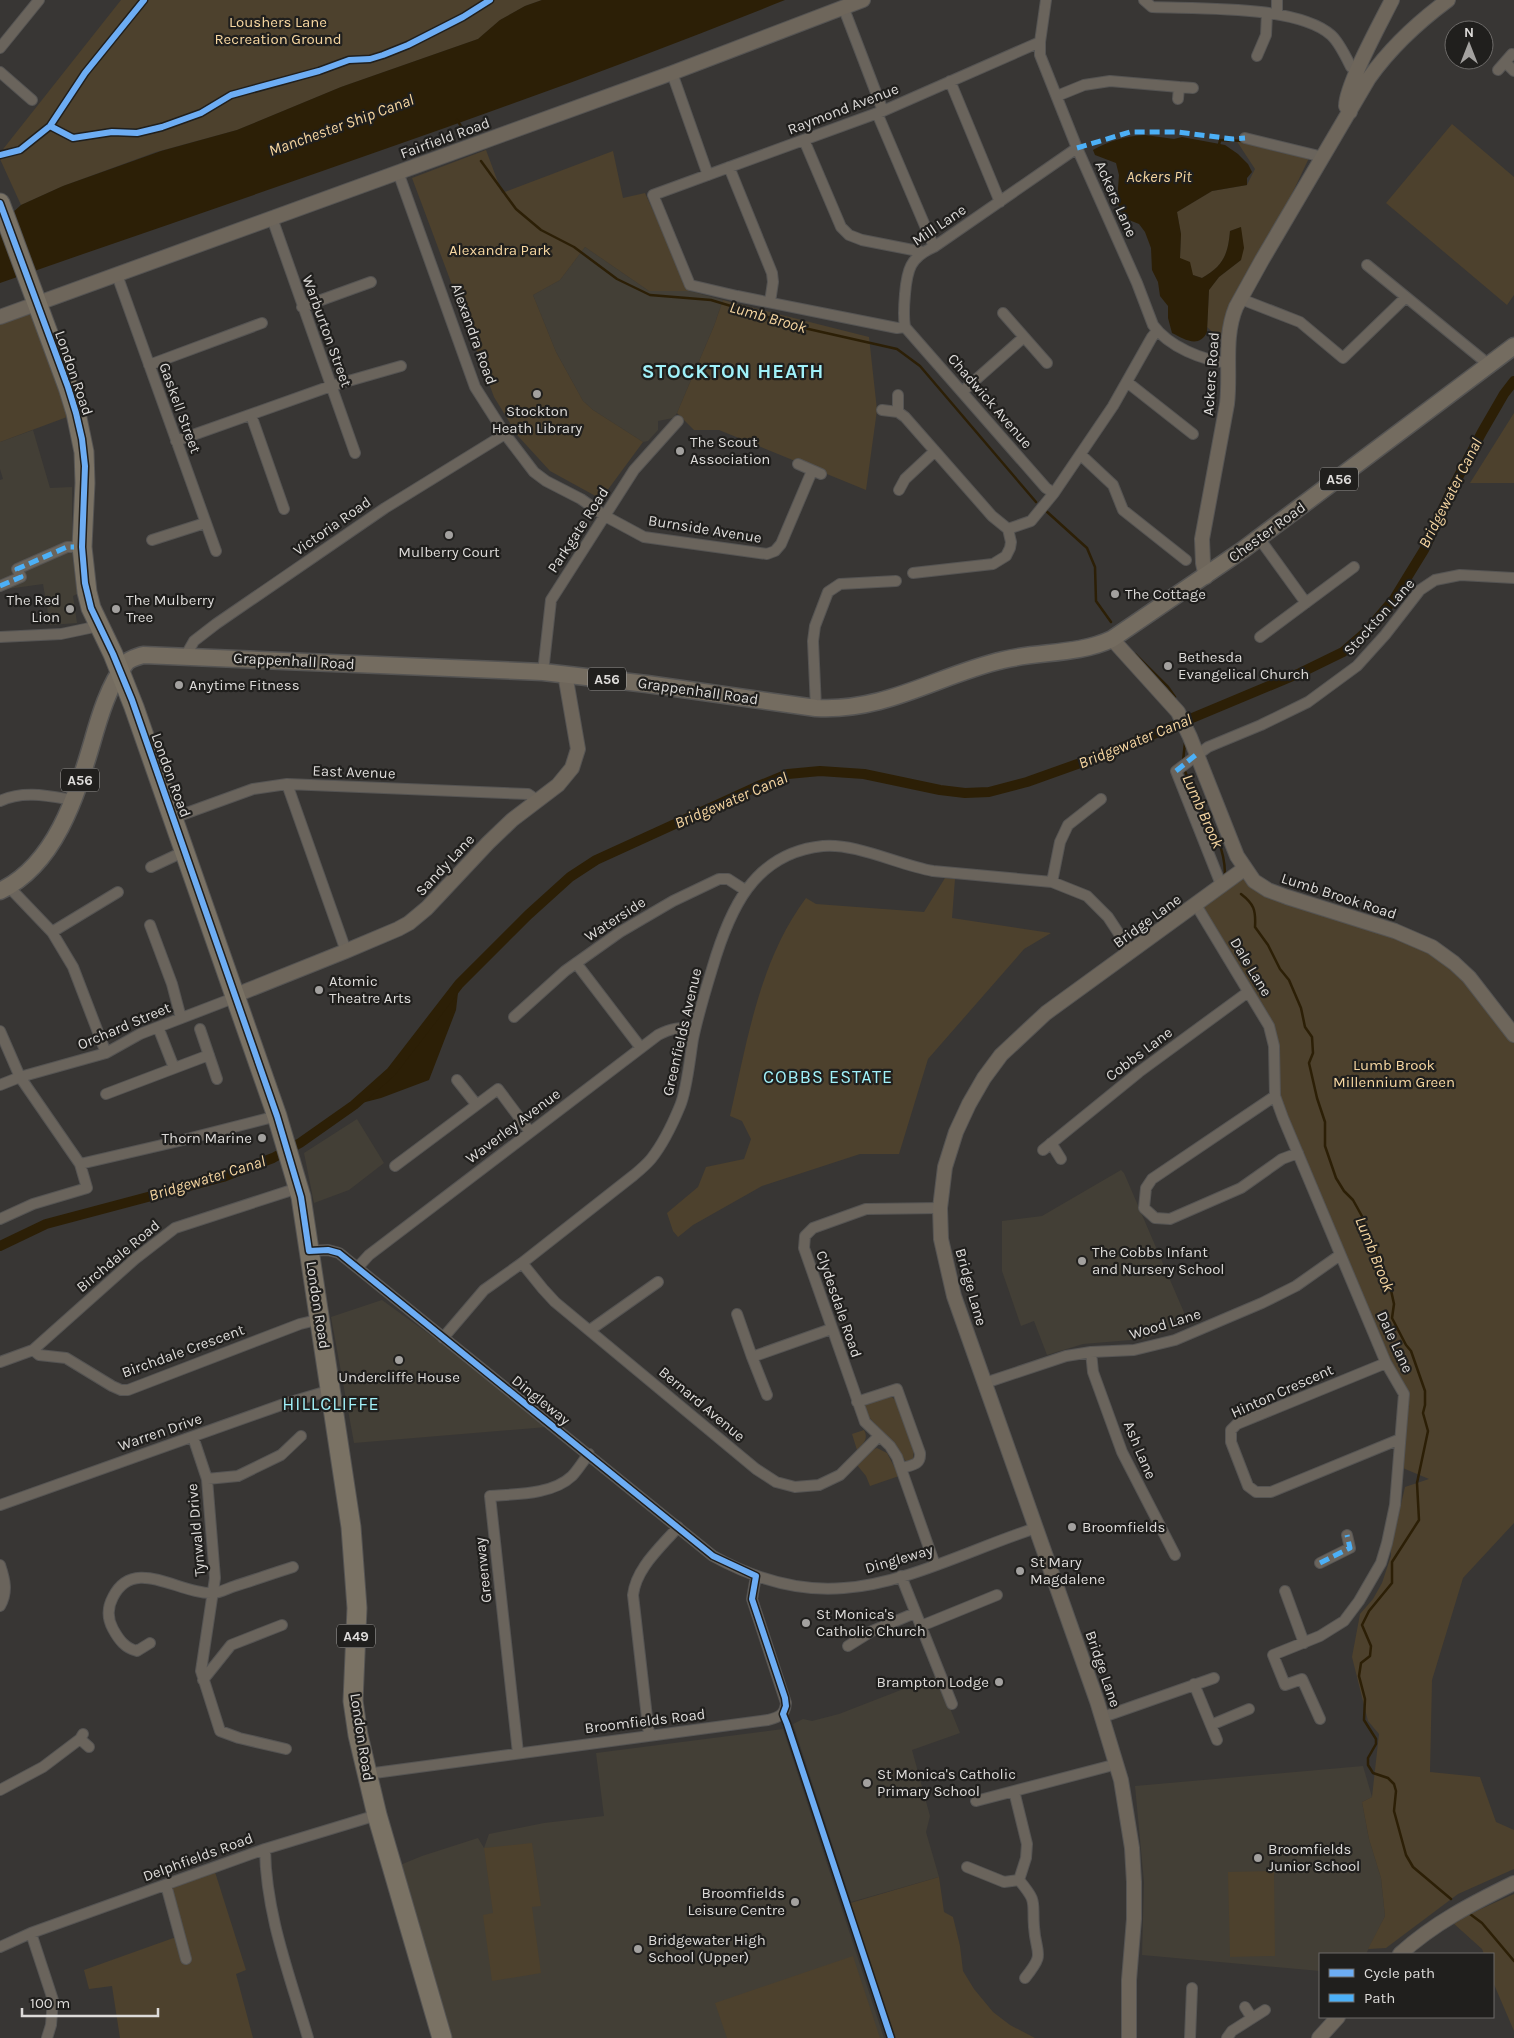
<svg xmlns="http://www.w3.org/2000/svg" width="1514" height="2038" viewBox="0 0 1514 2038" font-family="Karla,sans-serif">
<rect width="100%" height="100%" fill="#383634"/>
<path fill="#433f36" d="M585 247 649 291H690L723 300 714 326 677 413 673 418 658 421V430L648 441 643 442 593 410 583 401 556 352 533 295 560 280Z
M33 430 50 488 72 487V554L77 594 73 596 77 623 50 625 43 584 0 590V480L3 479 0 469V442Z
M357 1119 384 1163 349 1190 314 1203 304 1153Z
M1121 1170 1124 1173 1189 1324 1143 1339 1083 1344 1047 1355 1034 1321 1021 1326 1002 1271V1221L1042 1216Z
M382 1300 502 1387 547 1427 354 1443 331 1317Z
M937 1676 960 1733 912 1750 930 1816 926 1832 939 1877 851 1902 793 1724 803 1719 812 1721 839 1714Z
M783 1729 884 2038H444L400 1865 422 1856 478 1838 484 1848 489 1834 544 1823 604 1816 596 1753Z
M1363 1766 1372 1797 1362 1802 1369 1839 1381 1878 1385 1916 1366 1954H1320V1971L1142 1955 1144 1882 1135 1786Z"/>
<path fill="#4d412d" d="M121 0H542L525 6 500 20 478 39 341 87 237 130 156 152 63 186 21 205 0 159V153Z
M1452 124 1514 177V295L1507 305 1386 203Z
M1236 140 1278 152 1309 158 1222 341 1207 327 1209 290 1219 277 1241 260V227L1230 231C1228 255 1223 266 1202 278L1193 275 1180 258 1181 234 1177 212 1212 191 1247 185 1255 169Z
M486 150 502 193 613 151 623 198 645 193 690 291H649L585 247 560 280 533 295 556 352 583 401 593 410 643 442 601 499 550 471 518 436 494 397 412 178Z
M723 300 869 337 877 410 866 490 719 430H694L677 413 714 326Z
M36 309 75 414 0 442V322Z
M1514 413V483H1470Z
M1244 869 1304 901 1450 959 1514 1031V1523L1463 1578 1432 1680 1430 1772 1480 1777 1496 1822 1514 1830V1869L1458 1894 1386 1948 1368 1949 1385 1916 1381 1878 1369 1839 1362 1802 1372 1797 1379 1734 1368 1721 1352 1657 1360 1614 1373 1599 1382 1583 1391 1556V1548L1405 1487 1429 1479 1398 1466 1404 1394 1275 1096 1273 1036 1196 905Z
M945 878 955 879 952 918 1051 933 1024 949 928 1059 899 1154H860L762 1186 693 1225 678 1237 673 1231 667 1213 698 1187 706 1167 744 1159 751 1139 742 1121 730 1116C747 1042 759 961 806 898L816 904 924 912Z
M889 1396 892 1397 896 1401 914 1449 913 1459 907 1463 896 1447 868 1416 864 1406 865 1404Z
M864 1430C869 1439 863 1444 857 1450L852 1434Z
M877 1448 887 1453 899 1476 870 1486 866 1476 857 1465 872 1450Z
M532 1843 541 1906 532 1907 541 1973 492 1981 483 1915 493 1913 484 1848Z
M1274 1871 1275 1956 1230 1957 1228 1872Z
M215 1872 246 1970 236 1974 253 2038H120L112 1986 89 1989 84 1970 179 1936 166 1885Z
M939 1877 944 1912 953 1917 960 1946 963 1971 974 1989 993 2012 1010 2025 1035 2038H891L847 1904Z
M1514 1894V2031L1493 1982V1954H1484L1482 1949 1452 1922Z
M853 1956 880 2038H727L715 2003Z"/>
<path fill="#2c1f06" d="M542 0H785C527 104 262 191 0 283V224L21 205 63 186 161 151 237 130 341 87 478 39 500 20 525 6Z
M1145 135 1174 139 1182 137 1225 145 1238 154 1248 164 1252 172 1247 178V185L1212 191 1177 212 1181 234 1180 258 1190 262 1193 275 1202 278C1223 266 1228 255 1230 231L1241 227 1244 248 1241 260 1219 277 1209 290 1207 332C1199 349 1184 339 1172 333L1168 318V306L1160 296 1158 282 1152 270 1151 248 1145 232 1139 224 1124 218 1117 202 1119 175 1116 163 1095 155 1093 150C1109 141 1126 136 1145 135Z
M459 984 456 1010 429 1080 381 1098 354 1105 391 1072Z"/>
<g fill="none" stroke-linecap="round" stroke-linejoin="round">
<path stroke="#2c1f06" stroke-width="2.5" d="M457 120 463 129
M1219 145 1220 140 1244 141
M481 161 516 209 541 230 574 247 617 279 650 295 711 300 804 328 897 349 920 366 1036 502
M1045 510 1087 548 1095 567 1096 601 1111 622
M1135 654 1168 687 1175 697
M1183 761 1185 743
M1184 769C1197 803 1225 836 1225 874
M1241 894C1254 904 1256 910 1255 927L1268 945 1280 969 1289 980 1301 1008 1305 1027 1312 1037 1313 1053 1309 1063 1317 1098 1325 1122V1146L1336 1178 1344 1191 1353 1200 1363 1218 1365 1231 1377 1253 1380 1264 1389 1281 1394 1304 1392 1318 1406 1345 1411 1351 1425 1391V1405L1423 1413 1428 1431 1417 1483 1419 1520 1392 1562V1583L1369 1611 1362 1625 1371 1646 1370 1656 1361 1663 1359 1676 1365 1699 1364 1720 1376 1739V1744L1368 1758V1765L1373 1773 1388 1778 1394 1784 1396 1791 1394 1811 1406 1855 1413 1867 1451 1899
M1470 1914 1482 1923 1514 1961"/>
<path stroke="#2c1f06" stroke-width="10" d="M0 1246 46 1224 223 1177 273 1158 300 1143 354 1105 391 1072 459 984 528 915 570 877 596 860 756 787 788 774 820 771 864 774 940 790 965 793 989 792 1027 782 1111 752 1300 673 1343 652 1366 632 1394 599 1408 576 1424 550 1452 489 1482 432 1504 394 1514 381"/>
<g stroke="#555453" stroke-width="12">
<path id="street" d="M1046 0 1040 42V55L1077 148 1137 283 1153 325C1169 347 1202 360 1228 363
M1144 0 1152 7C1198 9 1297 5 1331 35 1339 42 1346 57 1351 67
M844 9 883 111
M1277 14V0
M1040 42 883 111 653 195 690 285 737 296 897 328 905 327C903 316 904 305 905 294 907 270 910 257 934 247L1077 148
M0 48 39 0
M1257 56 1266 35 1267 13
M1505 62 1514 71
M1498 70 1512 54
M0 72 32 100
M672 73 708 175
M950 81 1000 202
M1057 96 1084 85 1110 81 1179 87
M1178 99 1179 87 1193 88
M877 113 934 247
M1245 138 1323 157
M804 140 841 227 849 235 862 240 923 252
M729 167 772 273 773 282 770 302
M398 172 475 387 505 434 534 472 546 481 581 499 605 516 644 537 767 554 775 551 781 544 812 471
M272 218 355 453
M1367 265 1488 364
M117 275 216 551
M1241 299 1300 322 1343 358 1406 297
M302 307 371 282
M1003 313 1047 363
M905 327 1046 488 1054 493
M149 365 262 323
M1127 382 1193 434
M963 391 1024 337
M882 410 898 412V395
M898 412 905 417 992 516 1008 529
M251 415 284 509
M176 441 331 386 401 366
M1081 455 1113 485 1123 510 1186 560
M798 464 821 474
M899 490 905 479 935 451
M1008 529 1031 521 1054 493 1113 406 1152 337 1157 331
M1259 538 1306 603
M152 540 205 523
M913 573 993 564 1006 556 1010 548 1011 542 1008 529
M0 586 21 577 17 569 67 547H74
M0 637 61 634 99 626
M1260 637 1354 567
M186 655 194 641 216 624 385 508 505 434
M543 672 551 600 634 470 678 421
M816 708 813 641 815 626 828 592 840 584 896 581
M287 784 346 951
M0 801C23 790 49 796 73 800
M173 818 253 789 287 784 528 794 537 800
M151 867 185 851
M1052 882 1060 842 1068 825 1101 799
M9 887 52 932 73 967 106 1053
M1222 887 1176 771 1208 747 1261 725 1308 702 1357 666 1385 635 1420 590 1435 580 1460 575 1514 578
M1196 905 1269 1026 1274 1046 1275 1096 1283 1118 1386 1363 1404 1394 1395 1505 1387 1543 1381 1563 1359 1601 1344 1621 1320 1636 1273 1655 1285 1685 1302 1679 1320 1719
M150 925 172 984 181 1018
M52 932 118 892
M576 963 641 1048
M514 1017 565 971 620 932 673 901 719 879H728L745 890
M158 1027 174 1068
M200 1029 217 1079
M0 1031 20 1077 80 1164 87 1188 33 1204 0 1219
M457 1080 476 1104
M0 1085 20 1077 106 1053 140 1034 231 999 236 995
M106 1094 209 1055
M1275 1096 1152 1179 1146 1188 1144 1208 1155 1218 1170 1219 1241 1188 1282 1159 1298 1153
M1051 1143 1061 1159
M1043 1150 1139 1072 1248 992
M80 1164 179 1141 277 1116
M395 1166 498 1089 530 1132
M309 1251 328 1250 339 1253 713 1556C753 1578 798 1592 844 1588 906 1584 976 1547 1036 1528
M522 1263 543 1289 555 1302 756 1469 776 1482 795 1487 819 1485 840 1475 879 1436
M358 1267 369 1255 658 1035C671 1028 680 1027 695 1029
M737 1314 752 1357 831 1329
M590 1330 658 1282
M443 1338 484 1290 522 1263 634 1175C640 1170 646 1165 651 1159 663 1144 673 1123 680 1106 687 1090 690 1057 693 1039 698 1015 705 992 712 969 729 911 753 853 823 846 856 843 899 865 933 871L1052 882 1087 896 1108 917 1131 952
M33 1350 39 1355 66 1358 112 1386 121 1390H128L300 1324 321 1319
M1091 1352 1093 1372 1122 1452 1175 1555
M752 1357 767 1395
M0 1362 33 1350 135 1259 175 1228 298 1188
M1386 1363 1237 1424 1231 1430V1442L1248 1486 1256 1492H1271L1400 1439
M985 1383 1066 1356 1091 1352 1134 1350 1175 1340 1262 1303 1296 1286 1340 1255
M857 1402 897 1389 920 1453C921 1465 912 1465 902 1468
M193 1437 207 1479 215 1578 201 1671 220 1731 239 1738 286 1749
M207 1479 238 1476 281 1455 301 1436
M0 1505 284 1404 331 1390
M1320 1563 1350 1548 1347 1535
M0 1565C5 1580 8 1592 0 1606
M935 1565 897 1457 890 1446 865 1422 804 1248 805 1236 813 1228 866 1209 940 1208
M901 1576 952 1704
M1285 1591 1304 1643
M921 1626 997 1595
M150 1643 137 1651C125 1648 119 1640 113 1629 107 1618 107 1608 113 1597 134 1555 180 1595 213 1593 220 1593 228 1588 235 1586 254 1580 274 1573 293 1567
M848 1646 872 1631 915 1613
M203 1680 231 1645 282 1625
M1194 1684 1217 1740
M1103 1717 1214 1678
M1211 1725 1249 1709
M83 1734 80 1739 89 1747
M649 1735 633 1595C636 1568 661 1547 678 1527
M518 1753 490 1496C515 1494 552 1495 572 1476 578 1470 583 1461 589 1454
M367 1774 768 1720C779 1717 785 1715 786 1703L752 1599 756 1576
M0 1790 43 1767 80 1739
M1014 1791 1027 1844 1026 1858 1019 1880C1038 1903 1032 1900 1034 1927 1036 1956 1046 1952 1025 1978
M976 1801 1117 1764
M265 1849C266 1915 290 1976 308 2038
M967 1867 1004 1882 1019 1880
M166 1885 186 1959
M31 1933 53 2000 51 2025 47 2038
M0 1947 31 1933 265 1849 377 1815
M1245 2007 1252 2018
M1190 2038 1192 1988
M1227 2038 1232 2031 1265 2010"/>
</g>
<g stroke="#555453" stroke-width="16">
<path id="secondary" d="M1350 112 1346 106C1346 85 1381 22 1392 0
M0 317 672 73 863 0
M1206 577 1203 563 1202 539 1227 404C1231 372 1223 338 1236 307L1262 260 1369 78C1391 47 1417 23 1448 0
M1112 639 1178 712 1190 737 1237 856 1254 881 1268 890 1287 897 1395 931 1432 947 1454 963 1469 977 1514 1035
M236 995 346 951 398 929 409 923 427 908 488 843 512 820 558 785 572 768 578 749 565 674
M1400 1954C1434 1923 1473 1903 1514 1883
M1129 2038V1980L1134 1919V1882L1132 1848 1121 1780 1097 1701 954 1296 941 1239 940 1208 945 1167 956 1132 969 1104 984 1078 1001 1055 1046 1013 1244 869
M1319 2038 1338 2017"/>
</g>
<g stroke="#555453" stroke-width="19">
<path id="primary" d="M0 891C55 865 76 797 92 743 99 718 109 684 126 663 129 659 137 657 143 655L543 672 647 684 816 708C886 712 938 675 1003 660 1039 651 1078 655 1112 639L1244 549 1514 346"/>
</g>
<g stroke="#555453" stroke-width="21">
<path id="highway" d="M0 203 68 387 76 413 84 452 85 483 82 547 87 592 91 608 113 654 134 707 277 1116 301 1197 351 1527 357 1608 353 1701 358 1735 377 1815 442 2038"/>
</g>
<use href="#street" stroke="#6a645c" stroke-width="10"/>
<use href="#secondary" stroke="#6e665b" stroke-width="14"/>
<use href="#primary" stroke="#746c60" stroke-width="16"/>
<use href="#highway" stroke="#7a7264" stroke-width="19"/>
<path stroke="#4cb0f7" stroke-width="5" stroke-dasharray="10 5" stroke-linecap="butt" d="M1077 148 1130 132H1177L1233 139 1245 138
M0 586 21 577 17 569 67 547H74
M1176 771 1197 754
M1320 1563 1350 1548 1347 1535"/>
<g stroke="#201f1d" stroke-width="9">
<path id="cycleway" d="M50 126 73 138 112 132 137 133 162 127 201 113 231 95 319 71 349 60 370 59 383 55 408 45 463 17 490 0
M0 155 20 150 50 126 85 73 144 0
M0 203 68 387 76 413 82 439 85 466 82 547 85 583 91 608 113 654 132 700 277 1116 301 1197 309 1251 328 1250 339 1253 713 1556 756 1576 752 1599 785 1698 786 1706 783 1714 787 1724 891 2038"/>
</g>
<use href="#cycleway" stroke="#6dadf4" stroke-width="6"/>
</g>
<g fill="#a3a19f" stroke="#201f1d" stroke-width="2">
<circle cx="537" cy="394" r="5"/>
<circle cx="680" cy="451" r="5"/>
<circle cx="449" cy="535" r="5"/>
<circle cx="1115" cy="594" r="5"/>
<circle cx="70" cy="609" r="5"/>
<circle cx="116" cy="609" r="5"/>
<circle cx="1168" cy="666" r="5"/>
<circle cx="179" cy="685" r="5"/>
<circle cx="319" cy="990" r="5"/>
<circle cx="262" cy="1138" r="5"/>
<circle cx="1082" cy="1261" r="5"/>
<circle cx="399" cy="1360" r="5"/>
<circle cx="1072" cy="1527" r="5"/>
<circle cx="1020" cy="1571" r="5"/>
<circle cx="806" cy="1623" r="5"/>
<circle cx="999" cy="1682" r="5"/>
<circle cx="867" cy="1783" r="5"/>
<circle cx="1258" cy="1858" r="5"/>
<circle cx="795" cy="1902" r="5"/>
<circle cx="638" cy="1949" r="5"/>
</g>
<g text-anchor="middle" dominant-baseline="central" stroke-width="4.5" stroke-linejoin="round" paint-order="stroke">
<g fill="#201f1d" stroke="#a4a3a1" stroke-width="1">
<rect x="1320" y="467.5" width="38" height="23" rx="4"/>
<rect x="588" y="667.5" width="38" height="23" rx="4"/>
<rect x="61" y="768.5" width="38" height="23" rx="4"/>
<rect x="337" y="1624.5" width="38" height="23" rx="4"/>
</g>
<g font-size="14" font-weight="bold" fill="#dddbd9">
<text x="1339" y="479">A56</text>
<text x="607" y="679">A56</text>
<text x="80" y="780">A56</text>
<text x="356" y="1636">A49</text>
</g>
<g font-size="15" fill="#f8d8a2" stroke="#201f1d">
<text x="278" y="22">Loushers Lane<tspan x="278" dy="17">Recreation Ground</tspan></text>
<text x="500" y="250">Alexandra Park</text>
<text x="1394" y="1065">Lumb Brook<tspan x="1394" dy="17">Millennium Green</tspan></text>
</g>
<g font-size="15" fill="#dddbd9" stroke="#201f1d">
<text transform="translate(843 109) rotate(-21)">Raymond Avenue</text>
<text transform="translate(445 138) rotate(-20)">Fairfield Road</text>
<text transform="translate(1116 199) rotate(66)">Ackers Lane</text>
<text transform="translate(939 225) rotate(-34)">Mill Lane</text>
<text transform="translate(327 331) rotate(70)">Warburton Street</text>
<text transform="translate(474 334) rotate(70)">Alexandra Road</text>
<text transform="translate(74 373) rotate(71)">London Road</text>
<text transform="translate(1211 374) rotate(-86)">Ackers Road</text>
<text transform="translate(990 401) rotate(49)">Chadwick Avenue</text>
<text transform="translate(180 408) rotate(70)">Gaskell Street</text>
<text transform="translate(332 526) rotate(-35)">Victoria Road</text>
<text transform="translate(705 529) rotate(9)">Burnside Avenue</text>
<text transform="translate(578 530) rotate(-57)">Parkgate Road</text>
<text transform="translate(1267 532) rotate(-36)">Chester Road</text>
<text transform="translate(1379 617) rotate(-48)">Stockton Lane</text>
<text transform="translate(294 661) rotate(3)">Grappenhall Road</text>
<text transform="translate(698 691) rotate(8)">Grappenhall Road</text>
<text transform="translate(354 772) rotate(2)">East Avenue</text>
<text transform="translate(171 775) rotate(70)">London Road</text>
<text transform="translate(445 865) rotate(-47)">Sandy Lane</text>
<text transform="translate(1339 896) rotate(18)">Lumb Brook Road</text>
<text transform="translate(615 919) rotate(-33)">Waterside</text>
<text transform="translate(1147 921) rotate(-36)">Bridge Lane</text>
<text transform="translate(1251 967) rotate(59)">Dale Lane</text>
<text transform="translate(124 1026) rotate(-23)">Orchard Street</text>
<text transform="translate(682 1032) rotate(-77)">Greenfields Avenue</text>
<text transform="translate(1139 1054) rotate(-37)">Cobbs Lane</text>
<text transform="translate(513 1126) rotate(-37)">Waverley Avenue</text>
<text transform="translate(118 1256) rotate(-40)">Birchdale Road</text>
<text transform="translate(971 1287) rotate(74)">Bridge Lane</text>
<text transform="translate(839 1304) rotate(71)">Clydesdale Road</text>
<text transform="translate(318 1305) rotate(81)">London Road</text>
<text transform="translate(1165 1324) rotate(-17)">Wood Lane</text>
<text transform="translate(1395 1342) rotate(65)">Dale Lane</text>
<text transform="translate(183 1351) rotate(-20)">Birchdale Crescent</text>
<text transform="translate(1282 1391) rotate(-24)">Hinton Crescent</text>
<text transform="translate(541 1400) rotate(39)">Dingleway</text>
<text transform="translate(702 1404) rotate(40)">Bernard Avenue</text>
<text transform="translate(160 1432) rotate(-19)">Warren Drive</text>
<text transform="translate(1140 1450) rotate(67)">Ash Lane</text>
<text transform="translate(196 1530) rotate(-95)">Tynwald Drive</text>
<text transform="translate(899 1559) rotate(-16)">Dingleway</text>
<text transform="translate(483 1570) rotate(-96)">Greenway</text>
<text transform="translate(1103 1669) rotate(71)">Bridge Lane</text>
<text transform="translate(645 1721) rotate(-7)">Broomfields Road</text>
<text transform="translate(362 1737) rotate(81)">London Road</text>
<text transform="translate(198 1857) rotate(-20)">Delphfields Road</text>
</g>
<g font-size="15" fill="#dddbd9" stroke="#201f1d" text-anchor="start">
<text x="537" y="411" text-anchor="middle">Stockton<tspan x="537" dy="17">Heath Library</tspan></text>
<text x="690" y="442">The Scout<tspan x="690" dy="17">Association</tspan></text>
<text x="449" y="552" text-anchor="middle">Mulberry Court</text>
<text x="1125" y="594">The Cottage</text>
<text x="60" y="600" text-anchor="end">The Red<tspan x="60" dy="17">Lion</tspan></text>
<text x="126" y="600">The Mulberry<tspan x="126" dy="17">Tree</tspan></text>
<text x="1178" y="657">Bethesda<tspan x="1178" dy="17">Evangelical Church</tspan></text>
<text x="189" y="685">Anytime Fitness</text>
<text x="329" y="981">Atomic<tspan x="329" dy="17">Theatre Arts</tspan></text>
<text x="252" y="1138" text-anchor="end">Thorn Marine</text>
<text x="1092" y="1252">The Cobbs Infant<tspan x="1092" dy="17">and Nursery School</tspan></text>
<text x="399" y="1377" text-anchor="middle">Undercliffe House</text>
<text x="1082" y="1527">Broomfields</text>
<text x="1030" y="1562">St Mary<tspan x="1030" dy="17">Magdalene</tspan></text>
<text x="816" y="1614">St Monica's<tspan x="816" dy="17">Catholic Church</tspan></text>
<text x="989" y="1682" text-anchor="end">Brampton Lodge</text>
<text x="877" y="1774">St Monica's Catholic<tspan x="877" dy="17">Primary School</tspan></text>
<text x="1268" y="1849">Broomfields<tspan x="1268" dy="17">Junior School</tspan></text>
<text x="785" y="1893" text-anchor="end">Broomfields<tspan x="785" dy="17">Leisure Centre</tspan></text>
<text x="648" y="1940">Bridgewater High<tspan x="648" dy="17">School (Upper)</tspan></text>
</g>
<g font-size="16" font-style="italic" fill="#f5d5a0" stroke="#201f1d">
<text transform="translate(341 125) rotate(-20)">Manchester Ship Canal</text>
<text x="1159" y="176">Ackers Pit</text>
<text transform="translate(768 317) rotate(16)">Lumb Brook</text>
<text transform="translate(1450 493) rotate(-63)">Bridgewater Canal</text>
<text transform="translate(1135 741) rotate(-22)">Bridgewater Canal</text>
<text transform="translate(731 800) rotate(-23)">Bridgewater Canal</text>
<text transform="translate(1203 811) rotate(66)">Lumb Brook</text>
<text transform="translate(207 1178) rotate(-17)">Bridgewater Canal</text>
<text transform="translate(1375 1254) rotate(68)">Lumb Brook</text>
</g>
<g font-size="18" letter-spacing="1" fill="#a0f1f9" stroke="#201f1d">
<text x="828" y="1077">COBBS ESTATE</text>
<text x="331" y="1404">HILLCLIFFE</text>
</g>
<g font-size="20" font-weight="bold" letter-spacing="1" fill="#a0f1f9" stroke="#201f1d">
<text x="733" y="371">STOCKTON HEATH</text>
</g>
</g>
<rect x="1319" y="1953" width="175" height="65" fill="#201f1d" stroke="#6c6a68"/>
<rect x="1329" y="1969" width="25" height="8" fill="#6dadf4" stroke="#6c6a68"/>
<text x="1364" y="1978" font-size="15" fill="#dddbd9">Cycle path</text>
<rect x="1329" y="1994" width="25" height="8" fill="#4cb0f7" stroke="#6c6a68"/>
<text x="1364" y="2003" font-size="15" fill="#dddbd9">Path</text>
<g transform="translate(1469 45)"><circle r="24" fill="#201f1d" stroke="#6c6a68"/>
<path d="M0-4L9 19L0 12L-9 19Z" fill="#a3a19f"/>
<text y="-8" font-size="14" font-weight="bold" text-anchor="middle" fill="#dddbd9">N</text>
</g>
<path d="M22 2008v8h136v-8" fill="none" stroke="#dddbd9" stroke-width="2.5"/>
<text x="30" y="2008" font-size="15" fill="#dddbd9" stroke="#201f1d" stroke-width="4" paint-order="stroke">100 m</text>
</svg>
